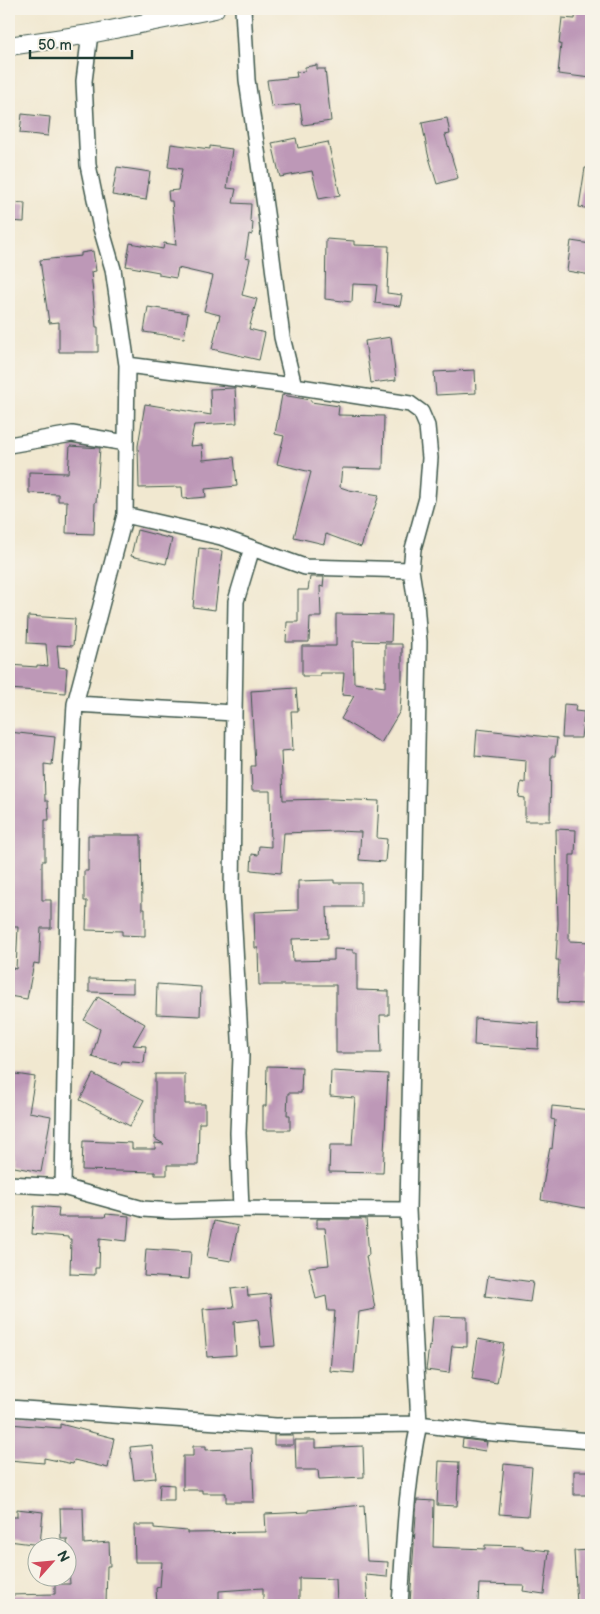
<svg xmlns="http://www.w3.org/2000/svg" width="600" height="1614" viewBox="0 0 600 1614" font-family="'Balsamiq Sans',sans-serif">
<rect width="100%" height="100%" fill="#f7f3e8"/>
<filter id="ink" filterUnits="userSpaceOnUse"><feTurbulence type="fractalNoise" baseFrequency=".02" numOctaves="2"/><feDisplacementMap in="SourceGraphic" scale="10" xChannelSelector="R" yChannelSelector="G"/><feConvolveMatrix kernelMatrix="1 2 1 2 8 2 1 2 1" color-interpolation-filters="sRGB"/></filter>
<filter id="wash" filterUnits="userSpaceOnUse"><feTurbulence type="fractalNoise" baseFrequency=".0096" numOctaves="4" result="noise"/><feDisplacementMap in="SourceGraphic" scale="20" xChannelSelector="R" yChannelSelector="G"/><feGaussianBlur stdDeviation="1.12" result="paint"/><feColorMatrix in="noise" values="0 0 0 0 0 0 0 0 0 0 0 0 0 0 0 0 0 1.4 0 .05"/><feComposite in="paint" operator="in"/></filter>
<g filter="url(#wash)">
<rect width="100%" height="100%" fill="#f1e8d0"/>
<g id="blocks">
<path fill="#bd98b7" d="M576 9H591V78L558 74 561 44H559L562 18 575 19Z
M317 65V69H325L331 121 303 125 300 104 271 107 267 80 297 77 296 72 305 71V67Z
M22 114 50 117 48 136 20 133Z
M447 118 450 134 445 135 458 178 437 184 428 154 422 123Z
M296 138 298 148 328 142 340 195 319 199 312 171 280 177 272 143Z
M171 144 210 149V146L232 149 227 188 236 189 233 203 251 204 250 221 253 222 252 235 249 234 245 258 250 259 242 295 257 299 249 329 265 333 259 360 212 349 220 315 204 311 213 276 178 268 176 278 159 275V272L126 266 130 243 163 249 164 243 176 245 172 201H169L168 191 178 190 182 169 168 167Z
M117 167 150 172 146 200 112 195Z
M585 168H591V209L579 207Z
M9 202 25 203 24 222 9 221Z
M326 239 354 241V245L389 246 387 293 402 295 400 306 375 303 377 285 353 284 352 302 325 299Z
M571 241 591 244V275L567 271Z
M93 251 96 271 91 272 96 327H98V352H59V322L49 323 40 260 81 256V253Z
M148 307 188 313 184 338 144 332Z
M391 337 396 380 371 383 365 341Z
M475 370 476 393 436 395 434 372Z
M235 388 237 423 194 425 190 446 202 445 203 460 234 457 237 486 205 489 206 497 183 499 182 487 139 488 138 446 145 404 211 415 210 389Z
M282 395 311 400V402L339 406 338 415 384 416 383 469 342 468 340 487 349 490 379 495 361 547 326 534 324 544 294 537 311 472 277 464 284 436 275 434Z
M70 446 100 448 96 502H95L94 534 66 533 67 501H58V494L29 493V472L68 473Z
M137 530 172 539 166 564 131 556Z
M199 548 222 551 215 610 193 607Z
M310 577H324L323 587 320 586 321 617H310L309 642H286L287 622H298V590H308Z
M336 614 392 615 391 642 353 641 354 683 385 687V644H402V680L400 711 381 743 341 719 354 696 342 695 344 673H320V676H302V646H336Z
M28 616 75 619 73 646 57 645 59 667 67 668 65 693 9 689V665L37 667V665L48 666 46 644 27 643Z
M296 688 298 711H291L293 750 281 751 283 800 331 799 379 801 377 838 387 839 385 862 359 860 361 832 336 831 284 833 281 873 251 870 252 854 258 855 259 846 271 847 270 791H252L251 766H255L251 691Z
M564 704 576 705 575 711 584 712 581 738H562Z
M477 729 557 738 555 756H551L550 821H525V798L519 797 521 782 525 783 526 761 475 756Z
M9 732 55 737 52 765 44 764 45 801H48L49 820H45V861H42V900H51V928H41L39 964 34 963 27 999 9 996V967L16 969 18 927H9Z
M556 829 576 830 575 855H570L569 941 591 942V962H587L585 1004 557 1003 559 960H556L558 923Z
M88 835H141L142 909H145V936L122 935V931L86 930 87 901H84V871H88Z
M334 880V883H361V907H327L328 938 292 939 293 961 334 960V949L353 950V953H357V990L389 991V1015H380L381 1053H336V985H259L258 948H255L254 912 298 910V881Z
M89 979 133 980V993L89 992Z
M157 984 201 987 200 1016 156 1014Z
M98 997 145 1024 133 1045 146 1046 144 1063 122 1061 121 1065 92 1057 100 1029 84 1020Z
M475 1018 539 1023 538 1049 474 1045Z
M267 1066 302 1067 301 1093H288L287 1115H290V1130H263V1106H266Z
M331 1071 388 1074 383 1173 329 1172 330 1145H352L355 1098 330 1096Z
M9 1073 35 1077 29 1112 51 1116 41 1172 9 1166Z
M93 1074 144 1100 130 1126 80 1100Z
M155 1074H185V1104H205V1123H199L198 1165H167V1175H155V1172L82 1170 83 1141 132 1143V1149H155V1143L164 1144 155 1139Z
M552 1106 591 1110V1209L541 1200 545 1173 550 1148 552 1149 555 1120 551 1119Z
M34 1206 59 1208 58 1217H105L106 1214 129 1216 127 1241 100 1238 99 1268H95V1275L70 1274 71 1239H68V1237L32 1234Z
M317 1219H366L369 1255 366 1256 375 1309 359 1312 354 1373 330 1371 335 1311H328L326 1296 316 1299 309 1267 329 1265 325 1228H317Z
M214 1221 238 1226 231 1261 207 1257Z
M146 1249 191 1252 189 1279 144 1276Z
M488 1276 533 1282 530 1302 485 1296Z
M247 1287 248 1296 270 1294 275 1346 261 1347 258 1319 234 1322 236 1355 207 1357 203 1309 234 1307 231 1289Z
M433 1316 467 1317V1347L452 1346 449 1373 426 1370 429 1346 430 1347Z
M478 1339 504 1344 497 1383 472 1379Z
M9 1424 60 1428V1424L114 1438 108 1468 74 1460 73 1464 44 1458V1463L9 1460Z
M274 1435H293V1445H274Z
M463 1439 487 1442 485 1451 462 1447Z
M295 1440H315V1448L363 1446 364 1477 319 1479 318 1470H296Z
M152 1445 156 1478 134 1480 130 1447Z
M193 1446H206V1450L252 1448 254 1502H226V1493H202V1490H183V1456H193Z
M439 1461 459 1462 457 1506 437 1505Z
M504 1464 532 1467 528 1516 499 1514Z
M574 1471H591V1495H574Z
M160 1484 174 1485V1500H159Z
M417 1500 434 1501 433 1547 485 1549V1545L523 1546V1548L549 1551 544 1594 523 1591 524 1585 479 1584 478 1603 441 1600V1604L410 1603Z
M364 1505 367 1561 388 1562 387 1577 366 1575 368 1605H337L336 1579 299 1578V1605H263V1588L219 1591V1605H157L156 1588 160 1587 162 1562H135L134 1525H154V1528L187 1531V1533L266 1532 265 1514 308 1512V1510Z
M60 1508H83L84 1544 109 1542 110 1566H107L106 1605H9V1595L55 1594V1584H70L67 1539H61Z
M17 1509 43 1512 40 1545 9 1541V1517H17Z
M591 1550V1605H577L574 1551Z"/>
</g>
</g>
<g filter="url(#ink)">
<use href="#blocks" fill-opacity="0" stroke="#3e574b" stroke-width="1"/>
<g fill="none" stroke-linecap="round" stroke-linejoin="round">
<g stroke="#3e574b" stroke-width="18">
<path id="minor" d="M243 9 247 80 268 227 282 337 294 386
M127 365 294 386 410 404 421 412 427 426 430 458 427 498 413 549 411 570 416 602 419 642 408 1210 419 1424C406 1483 404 1545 400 1605
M9 445 72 434 126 443
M125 515 221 537 305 567 411 570
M75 704 234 713
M9 1184 63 1187 143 1209 172 1211 241 1209 408 1210
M63 1187 70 789 75 704 125 515 127 365 113 269 101 228 88 165 84 81 90 34
M241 1209 238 1133 241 1056 232 893 234 713 236 601 252 548
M9 1408 276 1426 419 1424 481 1432 591 1441"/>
</g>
<g stroke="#3e574b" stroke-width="20">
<path id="tertiary" d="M9 46 90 34 215 9"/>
</g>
<use href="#minor" stroke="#fff" stroke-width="15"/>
<use href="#tertiary" stroke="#fff" stroke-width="18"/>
</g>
</g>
<rect width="600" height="1614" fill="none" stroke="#f7f3e8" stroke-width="30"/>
<g transform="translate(52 1562) rotate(63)"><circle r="24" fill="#f7f3e8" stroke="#a1aaa0"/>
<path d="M0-4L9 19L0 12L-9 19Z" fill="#d1495b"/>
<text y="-8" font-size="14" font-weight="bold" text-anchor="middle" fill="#1f3d34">N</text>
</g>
<path d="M30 50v8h102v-8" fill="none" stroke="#1f3d34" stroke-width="2.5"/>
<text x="38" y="50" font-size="15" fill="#1f3d34" stroke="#f7f3e8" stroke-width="4" paint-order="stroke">50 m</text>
</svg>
